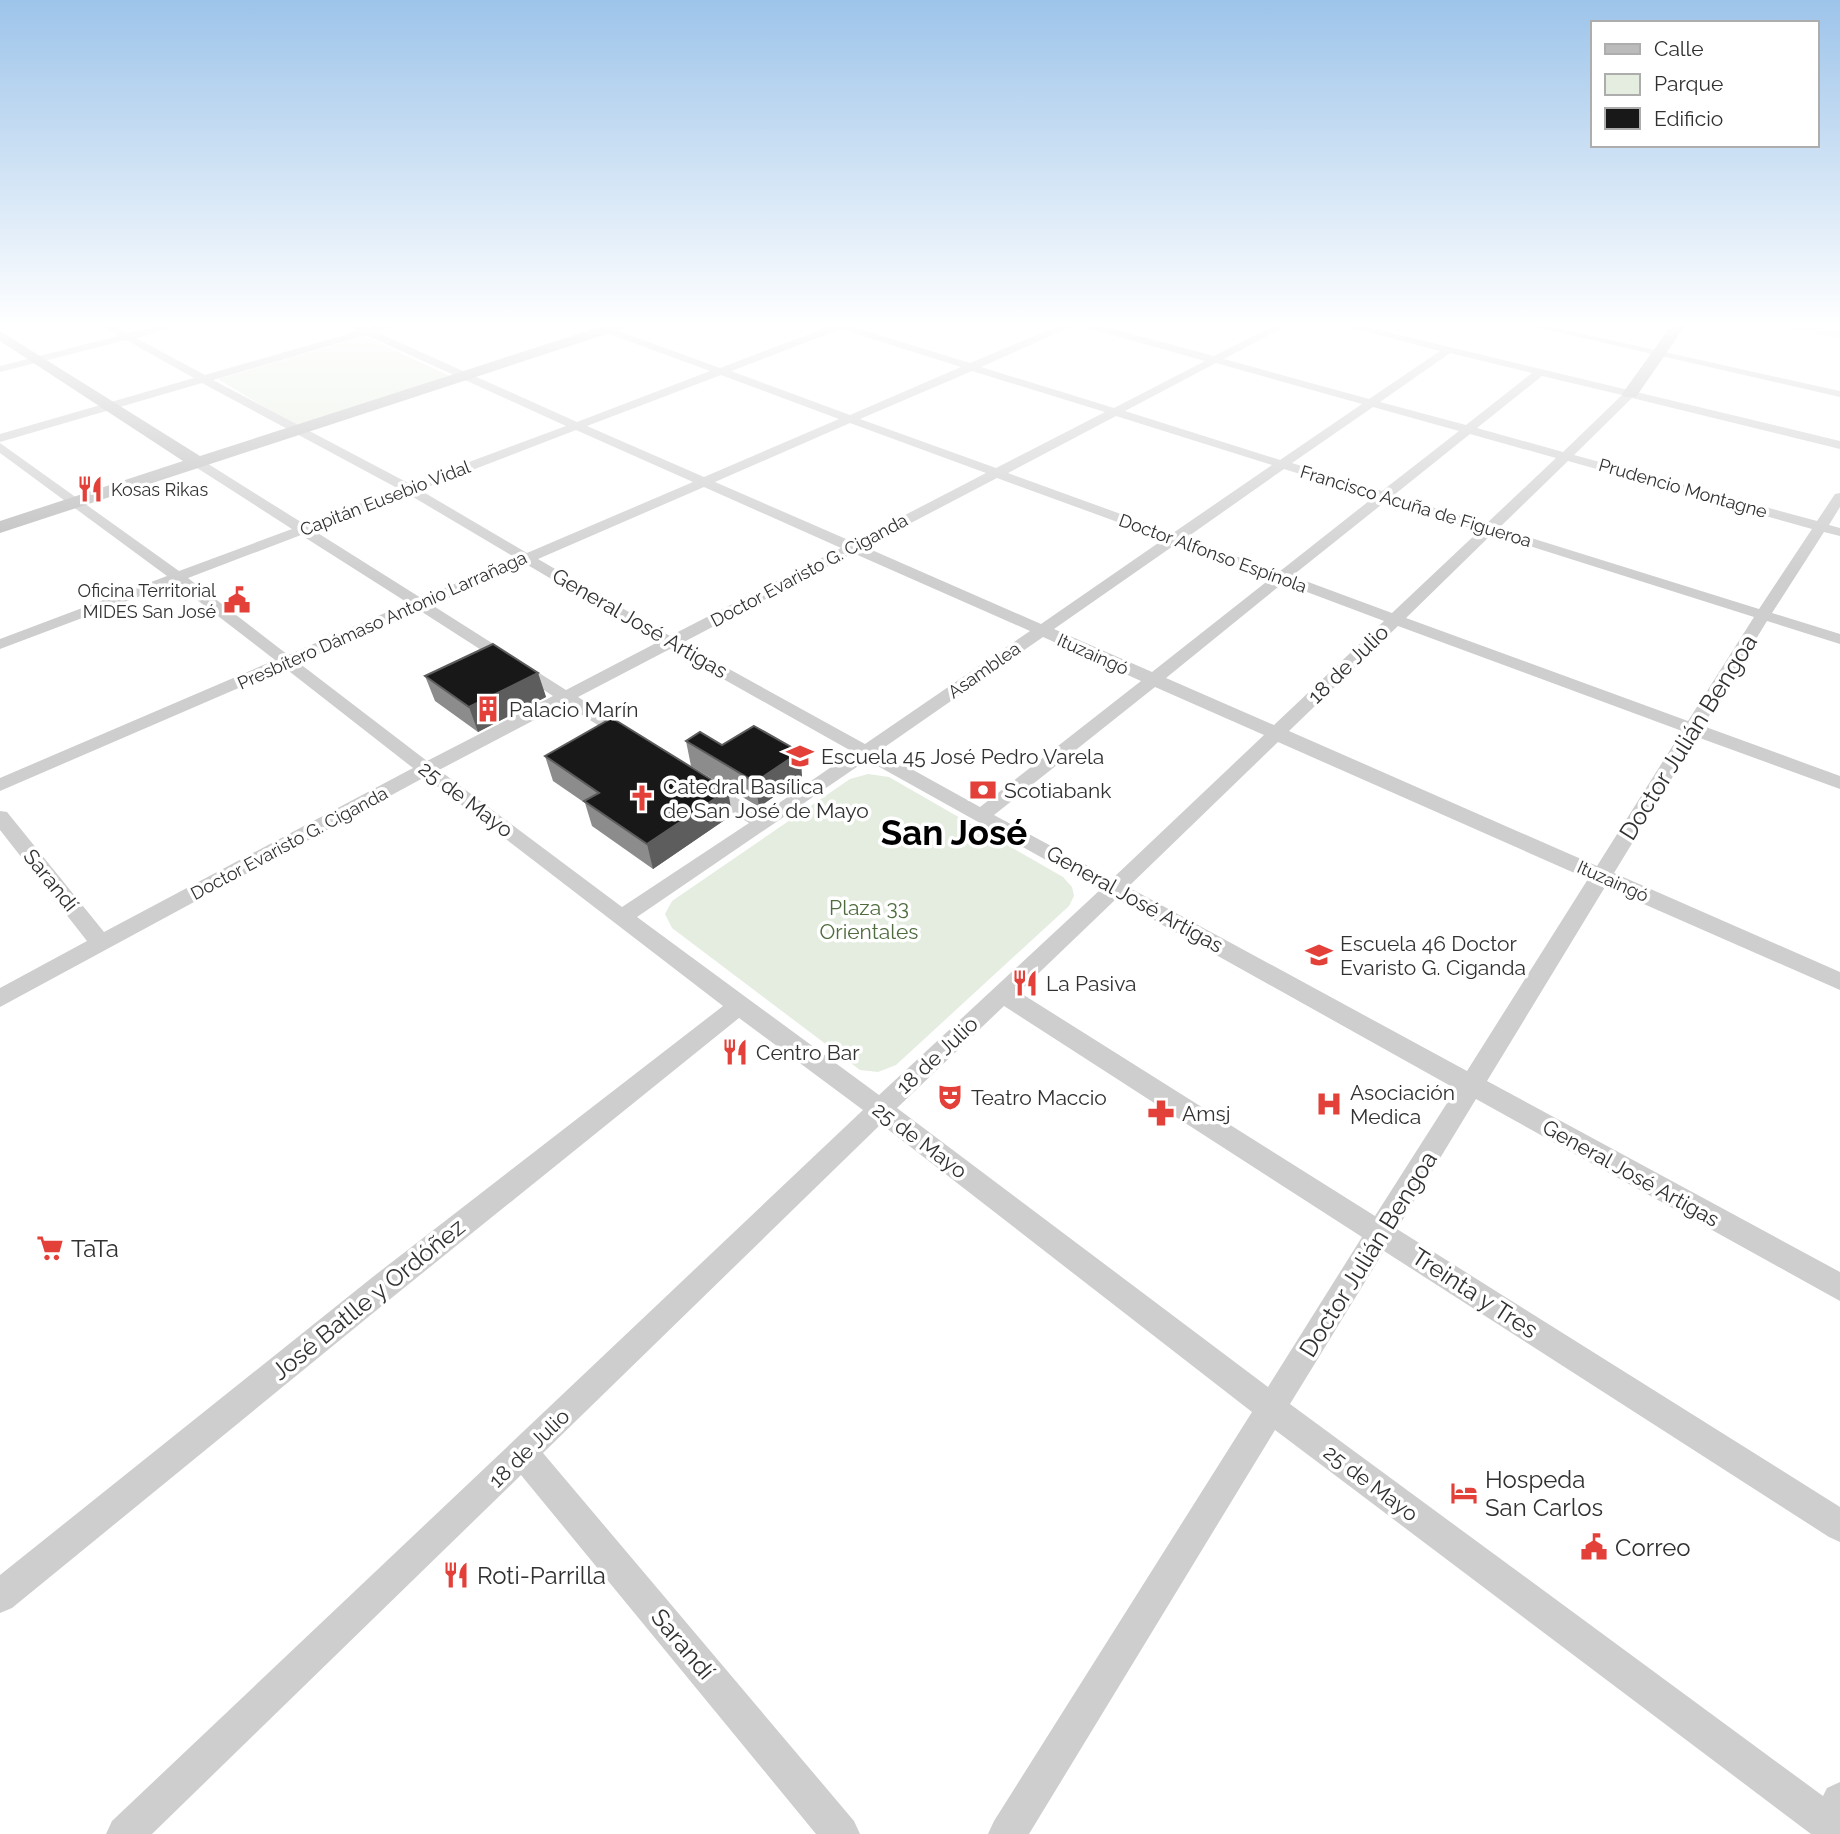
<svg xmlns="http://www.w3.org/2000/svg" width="1840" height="1834" viewBox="0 0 1840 1834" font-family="Raleway,sans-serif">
<rect width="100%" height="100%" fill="#fff"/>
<path fill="#e5ede0" d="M1763 323H1840V333L1836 338Z
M364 336 450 376 306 425H294L218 379Z
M868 774 889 777 1063 877 1072 887 1074 896 1069 906 896 1065 878 1072 860 1070 672 928 665 914 672 901 850 779Z"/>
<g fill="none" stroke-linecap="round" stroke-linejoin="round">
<path fill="#cecece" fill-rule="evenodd" d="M0 323H10L0 327Z
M97 323H109L128 333 170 323H186L136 338 205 375 358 331 343 323H356L368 328 387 323H402L376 332 577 422 710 371 601 331V327L605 326 720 368 831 326 826 323H850V326L970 363 1065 323H1091L1214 356 1279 323H1291L1224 359 1369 399 1440 351 1334 323H1350L1840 441V449L1632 398 1574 455 1817 521 1835 494 1840 493V507L1829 525 1840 528V536L1824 532 1772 613 1840 634V644L1767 621 1703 726 1840 776V789L1697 737 1614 873 1840 972V990L1605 887 1487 1081 1840 1272V1301L1476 1099 1397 1229 1840 1507V1542L1829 1537 1384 1251 1290 1404 1823 1796 1827 1788 1840 1782V1834H1811L1275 1430 1029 1834H988L994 1821 1252 1412 881 1124 543 1453 854 1821 860 1834H816L521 1475 152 1834H106L112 1821 863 1110 739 1018 394 1296 12 1608 0 1613V1575L374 1276 723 1006 425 777 0 1007V988L87 941 0 830V811L7 812 104 932 413 768 285 668 0 791V778L275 660 175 583 0 649V639L167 576 0 453V443L179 571 292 529 194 466V460H202L304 524 399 489 202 383 0 442V434L194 378 126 340 0 372V366L118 336ZM1077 324V325L1205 361 1114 408 981 367ZM841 329 961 367 850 415 731 371ZM366 335 566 426 410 484 213 380ZM1450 353 1532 373 1466 425 1380 402ZM1216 363 1362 404 1280 460 1125 411ZM972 371 1105 412 996 468 860 419ZM721 375 839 419 704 477 587 426ZM1542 376 1622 395 1563 452 1477 428ZM1373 407 1459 431 1382 491 1292 463ZM1116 416 1272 465 1173 533 1008 473ZM850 423 986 473 853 542 715 482ZM576 430 693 482 527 553 420 490ZM1470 434 1556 458 1486 524 1394 495ZM1568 461 1812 529 1759 609 1499 528ZM1284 469 1374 497 1279 572 1186 538ZM997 478 1164 539 1041 624 865 547ZM704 487 841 548 670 636 538 559ZM408 494 516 558 421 598 313 530ZM1386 501 1479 531 1392 613 1292 576ZM1492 534 1754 617 1688 721 1406 618ZM301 535 408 603 288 655 188 578ZM1176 544 1270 579 1152 672 1054 629ZM853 553 1030 631 865 744 682 643ZM526 564 658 642 566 690 432 605ZM1283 583 1384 621 1274 725 1166 678ZM419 610 553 696 427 761 299 663ZM1398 626 1682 731 1597 866 1289 731ZM1043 637 1141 681 980 807 879 751ZM670 649 853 752 763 814 714 784H700L698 788 700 792 749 823 622 907 439 770 565 704 621 740H633L636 736 633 732 578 697ZM1155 687 1264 735 1112 879 994 815ZM1278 742 1588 879 1467 1071 1128 887ZM867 760 1100 890 879 1095 637 917ZM1116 899 1456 1089 1375 1216 1019 992ZM1004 1006 1362 1237 1268 1387 897 1108Z
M1517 323H1534L1840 391V397Z"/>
<path fill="#bbb" fill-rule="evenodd" d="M612 323H633L631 326 0 533V521L183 461 0 341V331L200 456Z
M1673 323H1687L1636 397H1624L1622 394Z"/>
</g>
<path fill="#8c8c8c" d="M538 673 546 697 478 732 435 701 425 676Z
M686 741 722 745 800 752 802 777 759 807 691 766Z
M545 756 732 815 653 869 592 826 585 803 553 781Z"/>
<path fill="#5d5d5d" d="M538 673 546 697 478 732 469 707Z
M800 752 802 777 759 807 755 782Z
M728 790 732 815 653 869 647 844Z"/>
<path fill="#181818" stroke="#5d5d5d" stroke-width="2" d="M493 644 538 673 469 707 425 676Z
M612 718 728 790 647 844 584 801 599 793 545 756Z
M754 726 800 752 755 782 686 741 700 732 722 745Z"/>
<linearGradient id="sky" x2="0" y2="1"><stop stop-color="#9dc4ea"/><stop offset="0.56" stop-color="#fff"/><stop offset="1" stop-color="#fff" stop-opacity="0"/></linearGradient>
<rect width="1840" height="580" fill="url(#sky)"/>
<defs>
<g id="restaurant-bare" transform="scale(2.1)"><path d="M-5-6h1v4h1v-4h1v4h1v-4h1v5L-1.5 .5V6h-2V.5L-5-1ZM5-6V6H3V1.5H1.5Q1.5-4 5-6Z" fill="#e24039" stroke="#fff" stroke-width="2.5" paint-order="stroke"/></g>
<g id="civic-bare" transform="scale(2.1)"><path d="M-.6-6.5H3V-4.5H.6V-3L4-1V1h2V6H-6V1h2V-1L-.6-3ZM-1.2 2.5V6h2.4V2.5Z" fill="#e24039" stroke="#fff" stroke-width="2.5" paint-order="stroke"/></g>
<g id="building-bare" transform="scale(2.1)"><path d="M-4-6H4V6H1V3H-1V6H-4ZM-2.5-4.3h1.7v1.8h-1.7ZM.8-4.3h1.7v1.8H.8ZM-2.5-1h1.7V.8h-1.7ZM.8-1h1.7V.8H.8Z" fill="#e24039" stroke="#fff" stroke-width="2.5" paint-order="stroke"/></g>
<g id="school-bare" transform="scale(2.1)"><path d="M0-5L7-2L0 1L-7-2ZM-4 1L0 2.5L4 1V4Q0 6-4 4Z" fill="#e24039" stroke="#fff" stroke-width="2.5" paint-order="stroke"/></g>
<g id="bank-bare" transform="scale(2.1)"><path d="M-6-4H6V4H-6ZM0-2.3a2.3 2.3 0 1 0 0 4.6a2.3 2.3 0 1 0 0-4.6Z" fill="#e24039" stroke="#fff" stroke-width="2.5" paint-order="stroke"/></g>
<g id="church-bare" transform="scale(2.1)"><path d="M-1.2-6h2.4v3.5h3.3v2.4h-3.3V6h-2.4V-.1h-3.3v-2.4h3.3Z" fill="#e24039" stroke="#fff" stroke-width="2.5" paint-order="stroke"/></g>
<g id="theatre-bare" transform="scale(2.1)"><path d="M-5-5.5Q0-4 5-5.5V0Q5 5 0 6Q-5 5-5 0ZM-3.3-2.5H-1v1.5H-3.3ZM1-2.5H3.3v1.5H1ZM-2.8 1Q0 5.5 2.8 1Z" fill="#e24039" stroke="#fff" stroke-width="2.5" paint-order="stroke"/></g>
<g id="hospital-bare" transform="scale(2.1)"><path d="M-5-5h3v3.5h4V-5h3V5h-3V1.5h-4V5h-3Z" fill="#e24039" stroke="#fff" stroke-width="2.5" paint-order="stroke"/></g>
<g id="pharmacy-bare" transform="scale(2.1)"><path d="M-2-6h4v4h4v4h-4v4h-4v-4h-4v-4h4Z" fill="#e24039" stroke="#fff" stroke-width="2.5" paint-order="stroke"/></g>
<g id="supermarket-bare" transform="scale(2.1)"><path d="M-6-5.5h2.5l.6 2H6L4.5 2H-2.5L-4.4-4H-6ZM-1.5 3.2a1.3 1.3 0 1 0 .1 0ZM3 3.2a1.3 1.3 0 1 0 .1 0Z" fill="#e24039" stroke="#fff" stroke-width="2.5" paint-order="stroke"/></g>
<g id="hotel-bare" transform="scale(2.1)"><path d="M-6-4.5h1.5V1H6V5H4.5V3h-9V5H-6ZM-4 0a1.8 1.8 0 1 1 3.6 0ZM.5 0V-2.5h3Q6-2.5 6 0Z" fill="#e24039" stroke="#fff" stroke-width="2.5" paint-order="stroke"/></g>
</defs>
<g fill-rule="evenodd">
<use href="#restaurant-bare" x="90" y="489"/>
<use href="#civic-bare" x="237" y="600"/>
<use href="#building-bare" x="488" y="709"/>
<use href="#school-bare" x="800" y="756"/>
<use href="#bank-bare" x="983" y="790"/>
<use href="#church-bare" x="642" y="798"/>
<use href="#school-bare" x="1319" y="955"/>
<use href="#restaurant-bare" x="1025" y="983"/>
<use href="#restaurant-bare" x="735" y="1052"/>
<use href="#theatre-bare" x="950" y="1097"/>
<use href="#hospital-bare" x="1329" y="1104"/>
<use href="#pharmacy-bare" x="1161" y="1113"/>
<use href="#supermarket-bare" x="50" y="1248"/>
<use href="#hotel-bare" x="1464" y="1493"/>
<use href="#civic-bare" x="1594" y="1547"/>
<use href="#restaurant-bare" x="456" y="1575"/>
</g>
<g text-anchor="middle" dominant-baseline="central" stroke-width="7" stroke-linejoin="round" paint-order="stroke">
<g font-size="18" fill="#313131" stroke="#fff">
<text transform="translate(1683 488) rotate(16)">Prudencio Montagne</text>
<text transform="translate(385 498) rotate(-21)">Capitán Eusebio Vidal</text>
<text transform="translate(1416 506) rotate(17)">Francisco Acuña de Figueroa</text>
<text transform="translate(1213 553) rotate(20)">Doctor Alfonso Espínola</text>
<text transform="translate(809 570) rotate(-28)">Doctor Evaristo G. Ciganda</text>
<text transform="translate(382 620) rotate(-24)">Presbítero Dámaso Antonio Larrañaga</text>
<text transform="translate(1093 654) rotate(24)">Ituzaingó</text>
<text transform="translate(984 670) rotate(-35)">Asamblea</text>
<text transform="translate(289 843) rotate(-28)">Doctor Evaristo G. Ciganda</text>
<text transform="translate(1613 881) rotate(24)">Ituzaingó</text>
</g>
<g font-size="18" fill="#313131" stroke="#fff" text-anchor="start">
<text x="111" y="489">Kosas Rikas</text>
<text x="216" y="590" text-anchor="end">Oficina Territorial<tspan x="216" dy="21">MIDES San José</tspan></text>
</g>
<g font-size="21" fill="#313131" stroke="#fff">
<text transform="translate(640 623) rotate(30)">General José Artigas</text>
<text transform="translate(1348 664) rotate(-44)">18 de Julio</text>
<text transform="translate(466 799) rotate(37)">25 de Mayo</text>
<text transform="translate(51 880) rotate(51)">Sarandí</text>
<text transform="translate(1135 899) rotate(29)">General José Artigas</text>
<text transform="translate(937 1055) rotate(-43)">18 de Julio</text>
<text transform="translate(920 1140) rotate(37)">25 de Mayo</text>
<text transform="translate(1631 1173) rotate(29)">General José Artigas</text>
<text transform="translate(529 1448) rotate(-44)">18 de Julio</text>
<text transform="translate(1371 1483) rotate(37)">25 de Mayo</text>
</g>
<g font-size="21" fill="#313131" stroke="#fff" text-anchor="start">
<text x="509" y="709">Palacio Marín</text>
<text x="821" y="756">Escuela 45 José Pedro Varela</text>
<text x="663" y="786">Catedral Basílica<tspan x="663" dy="24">de San José de Mayo</tspan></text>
<text x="1004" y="790">Scotiabank</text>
<text x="1340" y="943">Escuela 46 Doctor<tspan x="1340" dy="24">Evaristo G. Ciganda</tspan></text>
<text x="1046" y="983">La Pasiva</text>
<text x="756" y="1052">Centro Bar</text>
<text x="1350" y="1092">Asociación<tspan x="1350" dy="24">Medica</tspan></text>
<text x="971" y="1097">Teatro Maccio</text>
<text x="1182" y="1113">Amsj</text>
</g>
<g font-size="21" fill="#4f6c3e" stroke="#fff">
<text x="869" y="907">Plaza 33<tspan x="869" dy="24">Orientales</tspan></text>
</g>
<g font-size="24" fill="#313131" stroke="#fff">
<text transform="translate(1688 737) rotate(-58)">Doctor Julián Bengoa</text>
<text transform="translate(1368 1254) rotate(-58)">Doctor Julián Bengoa</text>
<text transform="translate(1475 1293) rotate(33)">Treinta y Tres</text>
<text transform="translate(368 1299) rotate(-39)">José Batlle y Ordóñez</text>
<text transform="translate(683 1644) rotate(50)">Sarandí</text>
</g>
<g font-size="24" fill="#313131" stroke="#fff" text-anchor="start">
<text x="71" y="1248">TaTa</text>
<text x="1485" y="1479">Hospeda<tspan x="1485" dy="28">San Carlos</tspan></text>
<text x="1615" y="1547">Correo</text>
<text x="477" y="1575">Roti-Parrilla</text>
</g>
<g font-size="35" font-weight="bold" fill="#000" stroke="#fff">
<text x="954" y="832">San José</text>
</g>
</g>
<rect x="1591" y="21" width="228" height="126" fill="#ffffff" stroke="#adadad" stroke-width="2"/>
<rect x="1605" y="44" width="35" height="10" fill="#bbbbbb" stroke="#adadad" stroke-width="2"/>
<text x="1654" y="56" font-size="21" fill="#313131">Calle</text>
<rect x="1605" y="74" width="35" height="21" fill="#e5ede0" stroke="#adadad" stroke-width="2"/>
<text x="1654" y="91" font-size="21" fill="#313131">Parque</text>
<rect x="1605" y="108" width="35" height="21" fill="#181818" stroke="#adadad" stroke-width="2"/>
<text x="1654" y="126" font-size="21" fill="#313131">Edificio</text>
</svg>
